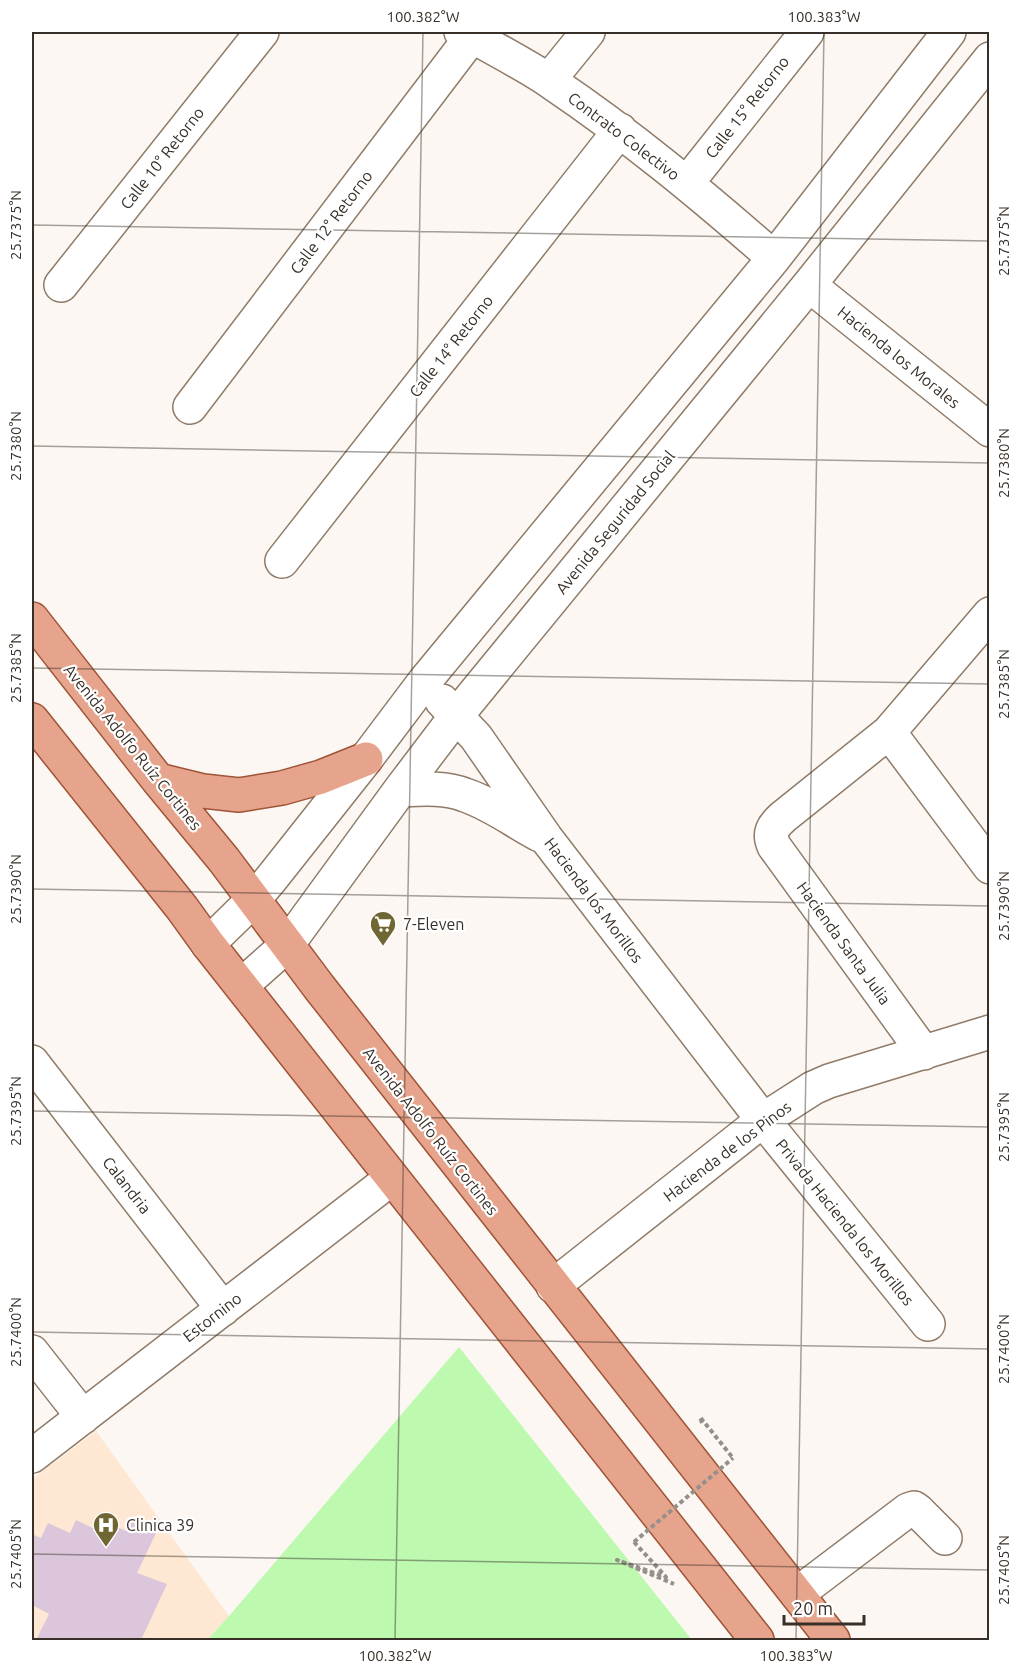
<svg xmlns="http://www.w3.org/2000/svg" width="1021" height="1672" viewBox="0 0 1021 1672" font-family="Ubuntu,sans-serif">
<rect width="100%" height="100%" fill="#fcf7f3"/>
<path fill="#ffe8d3" d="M96 1431 229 1616 207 1640H32V1479Z"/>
<path fill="#bef9b0" d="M459 1347 692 1640H207L229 1616Z"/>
<path fill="#dbc6dc" d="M131 1518 158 1529 137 1573 167 1584 141 1640H36L49 1614 32 1605V1534L41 1538 48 1523 70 1533 76 1520 99 1531 104 1521 126 1531Z"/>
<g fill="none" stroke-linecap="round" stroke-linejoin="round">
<g stroke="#8f7b68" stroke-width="36">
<path id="minor" d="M461 32 472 36C498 51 526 65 551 82 631 136 702 195 774 258
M549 80 588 32
M687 183 807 32
M61 285 262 32
M809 285 990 430
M190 407 472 36
M282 561 620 130
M442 701 476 737 546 838 763 1120 928 1324
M889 732 990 867
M400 790C421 789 445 787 465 795 492 804 515 822 540 835
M208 944 254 899 271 879 366 759 424 682 774 258 949 32
M242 985 287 945 400 790 457 715 809 285 990 59
M924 1053 774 846C768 833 773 826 783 817L889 732 990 614
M32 1062 223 1309
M553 1286 763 1120 813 1088 829 1081 990 1032
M32 1352 83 1417
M32 1456 392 1178
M797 1594 908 1510 914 1508 918 1511 945 1538"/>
</g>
<g stroke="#9f5437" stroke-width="36">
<path id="major" d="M32 619 158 780 224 860 319 987 833 1640
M32 720 182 908 208 944 757 1640
M158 780 203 791 239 795 282 788 321 777 366 759"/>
</g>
<path stroke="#96908a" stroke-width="4" stroke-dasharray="4.5 3" stroke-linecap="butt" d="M702 1423 700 1417 733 1458
M634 1542 666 1577 617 1560 674 1584"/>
<use href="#minor" stroke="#fff" stroke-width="33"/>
<use href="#major" stroke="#e7a48c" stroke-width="33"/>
<path stroke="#96908a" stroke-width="4" stroke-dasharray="4.5 3" stroke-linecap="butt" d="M634 1542 733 1458"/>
</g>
<path fill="none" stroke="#383028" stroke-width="1.5" stroke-opacity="0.45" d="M32 225 990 241M32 446 990 463M32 668 990 684M32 889 990 906M32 1111 990 1127M32 1332 990 1349M32 1554 990 1570M395 1640 423 32M796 1640 824 32"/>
<defs>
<g id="supermarket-pin" transform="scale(1.35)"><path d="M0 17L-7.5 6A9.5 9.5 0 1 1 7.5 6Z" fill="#706633" stroke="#fff"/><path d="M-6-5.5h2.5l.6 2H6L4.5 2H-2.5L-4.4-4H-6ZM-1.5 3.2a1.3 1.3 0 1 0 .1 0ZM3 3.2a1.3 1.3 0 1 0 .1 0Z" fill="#fff"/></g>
<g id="hospital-pin" transform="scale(1.35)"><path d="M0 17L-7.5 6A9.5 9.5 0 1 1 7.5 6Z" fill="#706633" stroke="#fff"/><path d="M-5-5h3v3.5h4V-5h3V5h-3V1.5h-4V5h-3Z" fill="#fff"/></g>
</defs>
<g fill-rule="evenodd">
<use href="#supermarket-pin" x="383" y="924"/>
<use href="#hospital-pin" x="106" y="1525"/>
</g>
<g text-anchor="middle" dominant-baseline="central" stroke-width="4.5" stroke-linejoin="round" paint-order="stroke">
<g font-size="16" fill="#383028" stroke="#fff">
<text transform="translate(747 107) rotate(-52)">Calle 15° Retorno</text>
<text transform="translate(624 136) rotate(37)">Contrato Colectivo</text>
<text transform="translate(162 158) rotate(-52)">Calle 10° Retorno</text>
<text transform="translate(331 222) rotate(-53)">Calle 12° Retorno</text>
<text transform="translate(451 346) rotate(-52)">Calle 14° Retorno</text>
<text transform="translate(899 357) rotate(39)">Hacienda los Morales</text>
<text transform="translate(615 522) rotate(-51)">Avenida Seguridad Social</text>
<text transform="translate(133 747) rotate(51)">Avenida Adolfo Ruíz Cortines</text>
<text transform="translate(594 900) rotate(53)">Hacienda los Morillos</text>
<text transform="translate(844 943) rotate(54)">Hacienda Santa Julia</text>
<text transform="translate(431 1131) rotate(52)">Avenida Adolfo Ruíz Cortines</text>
<text transform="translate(727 1151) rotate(-37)">Hacienda de los Pinos</text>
<text transform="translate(127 1185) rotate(52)">Calandria</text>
<text transform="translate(845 1222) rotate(51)">Privada Hacienda los Morillos</text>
<text transform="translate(212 1317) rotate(-38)">Estornino</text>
</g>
<g font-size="16" fill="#383028" stroke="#fff" text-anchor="start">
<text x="403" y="924">7-Eleven</text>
<text x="126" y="1525">Clinica 39</text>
</g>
</g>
<rect width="1021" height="1672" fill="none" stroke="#ffffff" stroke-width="66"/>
<path d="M784 1615v9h80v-9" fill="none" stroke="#383028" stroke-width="3"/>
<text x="793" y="1615" font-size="18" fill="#383028" stroke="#ffffff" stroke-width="4.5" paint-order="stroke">20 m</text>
<rect x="33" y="33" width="955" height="1606" fill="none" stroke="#383028" stroke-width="2"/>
<g font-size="15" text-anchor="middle" fill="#383028">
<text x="423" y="22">100.382°W</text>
<text x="824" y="22">100.383°W</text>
<text transform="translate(16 225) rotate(-90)" y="5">25.7375°N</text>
<text transform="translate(1004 241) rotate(-90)" y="5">25.7375°N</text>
<text transform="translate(16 446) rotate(-90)" y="5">25.7380°N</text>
<text transform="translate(1004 463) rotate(-90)" y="5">25.7380°N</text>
<text transform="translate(16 668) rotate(-90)" y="5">25.7385°N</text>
<text transform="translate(1004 684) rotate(-90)" y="5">25.7385°N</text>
<text transform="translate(16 889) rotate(-90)" y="5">25.7390°N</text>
<text transform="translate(1004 906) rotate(-90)" y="5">25.7390°N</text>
<text transform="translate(16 1111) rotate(-90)" y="5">25.7395°N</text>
<text transform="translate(1004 1127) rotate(-90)" y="5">25.7395°N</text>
<text transform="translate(16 1332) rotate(-90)" y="5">25.7400°N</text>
<text transform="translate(1004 1349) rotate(-90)" y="5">25.7400°N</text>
<text transform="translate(16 1554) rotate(-90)" y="5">25.7405°N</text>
<text transform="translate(1004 1570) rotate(-90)" y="5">25.7405°N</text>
<text x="395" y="1661">100.382°W</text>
<text x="796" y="1661">100.383°W</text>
</g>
</svg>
